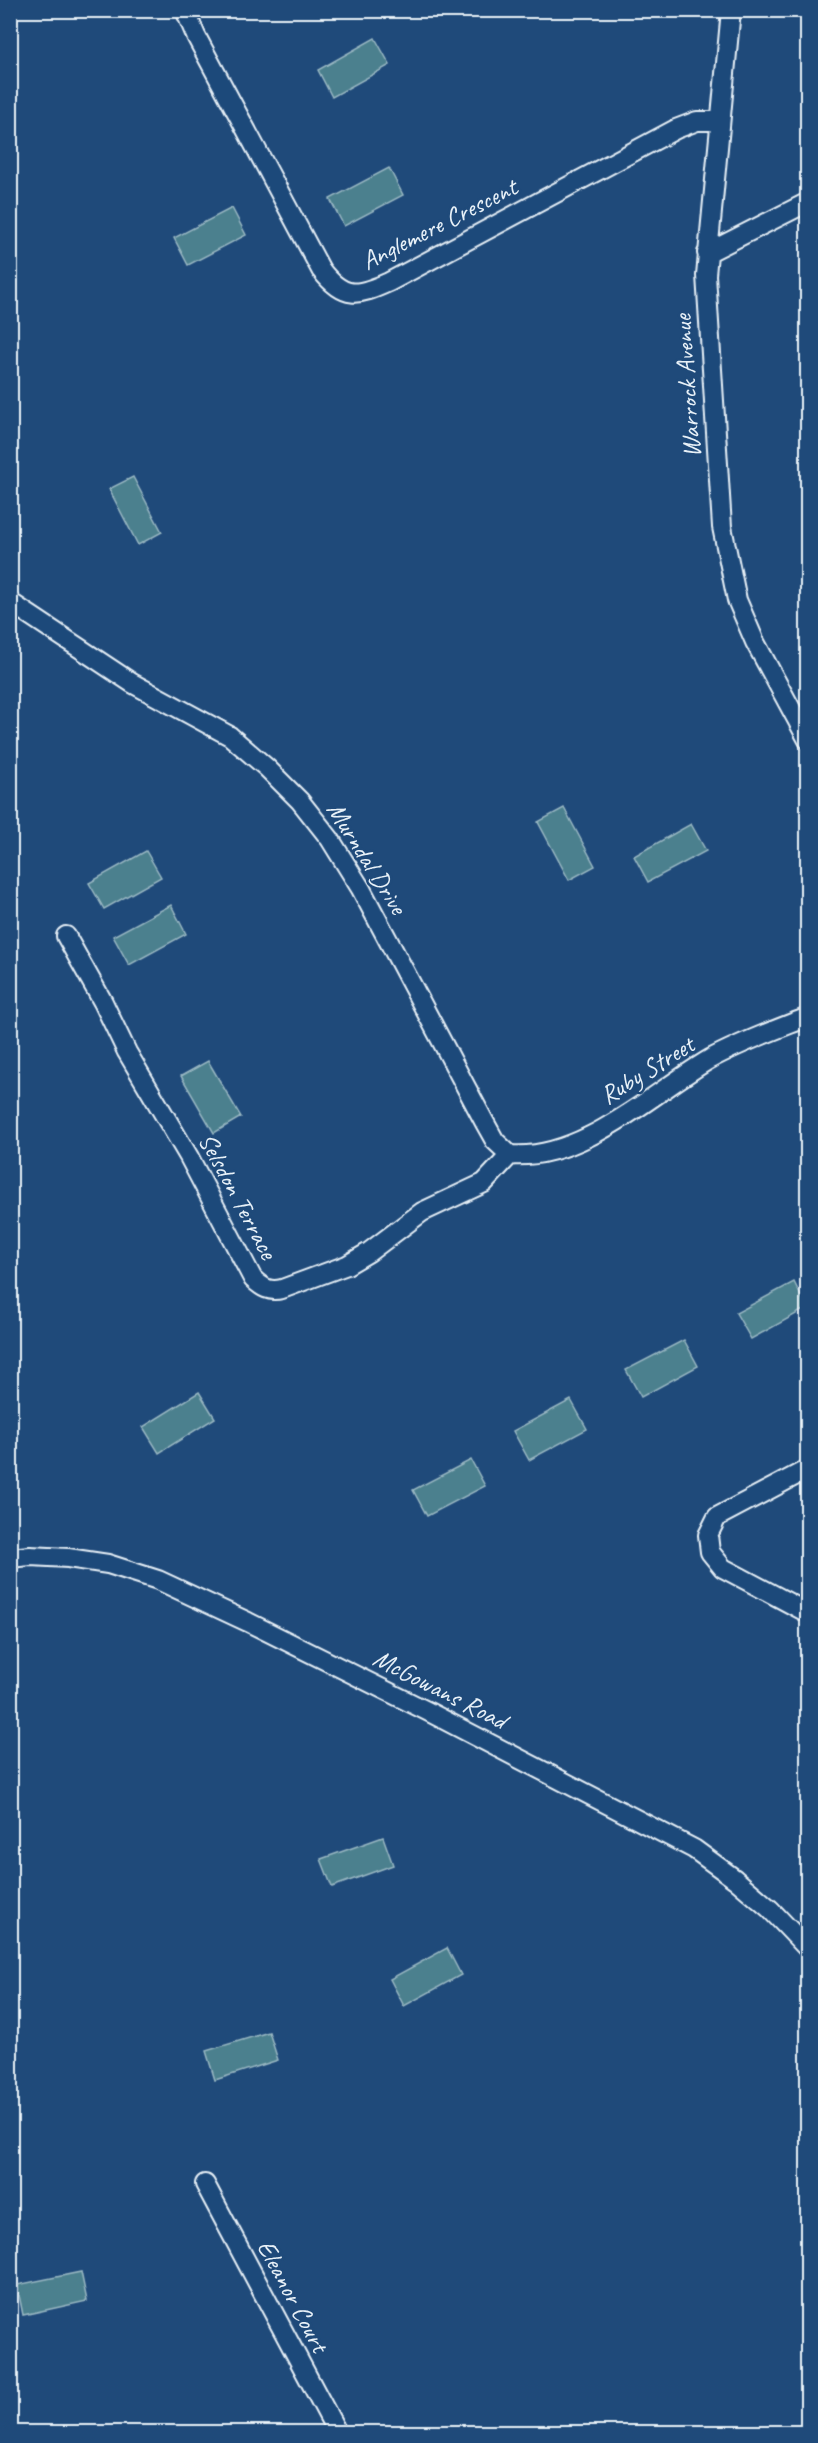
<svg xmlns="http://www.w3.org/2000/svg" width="818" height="2443" viewBox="0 0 818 2443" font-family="Caveat,sans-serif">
<rect width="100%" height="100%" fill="#1f4a7a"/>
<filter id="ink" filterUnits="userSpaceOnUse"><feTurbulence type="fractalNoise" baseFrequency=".0167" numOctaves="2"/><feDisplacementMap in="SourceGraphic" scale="12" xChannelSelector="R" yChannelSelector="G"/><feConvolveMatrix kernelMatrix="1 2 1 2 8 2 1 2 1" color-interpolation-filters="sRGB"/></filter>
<g filter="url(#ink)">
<path fill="#4c808e" stroke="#9ab8c3" stroke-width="1.5" d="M375 38 390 65 332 97 318 70Z
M389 168 403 195 344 226 330 199Z
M232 208 246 235 188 265 174 238Z
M133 477 162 532 138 545 109 489Z
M564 808 595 866 569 880 538 822Z
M691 824 706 851 648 882 634 856Z
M146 851 161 877 104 909 89 883Z
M171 905 186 934 129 965 113 936Z
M208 1061 241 1117 214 1133 181 1076Z
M794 1282 807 1308 751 1339 736 1313Z
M684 1340 698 1366 641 1397 626 1370Z
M199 1392 215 1418 159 1453 143 1427Z
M571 1400 587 1429 529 1460 513 1431Z
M471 1460 485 1486 427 1516 413 1490Z
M383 1837 393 1865 332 1887 321 1859Z
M447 1948 461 1975 404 2006 390 1979Z
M269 2032 278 2060 215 2080 206 2051Z
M81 2272 87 2301 23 2315 17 2285Z"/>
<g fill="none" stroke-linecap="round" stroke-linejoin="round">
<g stroke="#e8f1f8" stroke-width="22">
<path id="minor" d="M185 10 196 36 321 270C344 300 358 296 389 282L676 129 697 121H720
M731 10 706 275 722 527 737 600 755 642 808 740
M707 253 808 202
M10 602 132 683 230 736 267 768 300 801 330 839 361 889 485 1123 495 1141 510 1155
M66 936 103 1002 127 1052 189 1157 253 1279C263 1288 269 1292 282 1289L347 1265 369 1252 422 1212 484 1183 510 1155
M510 1155C582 1161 652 1093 710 1059 741 1042 775 1030 808 1017
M808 1469 717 1517 708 1535 710 1552 723 1568 808 1613
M10 1558 30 1556 68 1558 108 1564 158 1580 248 1622 427 1711 694 1849 735 1879 770 1909 808 1949
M205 2184 337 2432"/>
</g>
<use href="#minor" stroke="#1f4a7a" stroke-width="18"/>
</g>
</g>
<g text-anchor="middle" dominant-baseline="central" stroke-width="5" stroke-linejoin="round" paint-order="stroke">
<g font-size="26" fill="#e8f1f8" stroke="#1f4a7a">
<text transform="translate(439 224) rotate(-27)">Anglemere Crescent</text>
<text transform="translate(687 386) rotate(-94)">Warrock Avenue</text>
<text transform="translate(367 858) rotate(58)">Murndal Drive</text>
<text transform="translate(647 1070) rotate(-32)">Ruby Street</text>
<text transform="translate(238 1196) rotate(62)">Selsdon Terrace</text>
<text transform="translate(440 1689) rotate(27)">McGowans Road</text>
<text transform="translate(293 2296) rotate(62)">Eleanor Court</text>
</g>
</g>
<rect width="818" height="2443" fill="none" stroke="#1f4a7a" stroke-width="36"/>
<rect x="18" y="18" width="782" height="2407" fill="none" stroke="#e8f1f8" stroke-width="2" filter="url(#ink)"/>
</svg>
